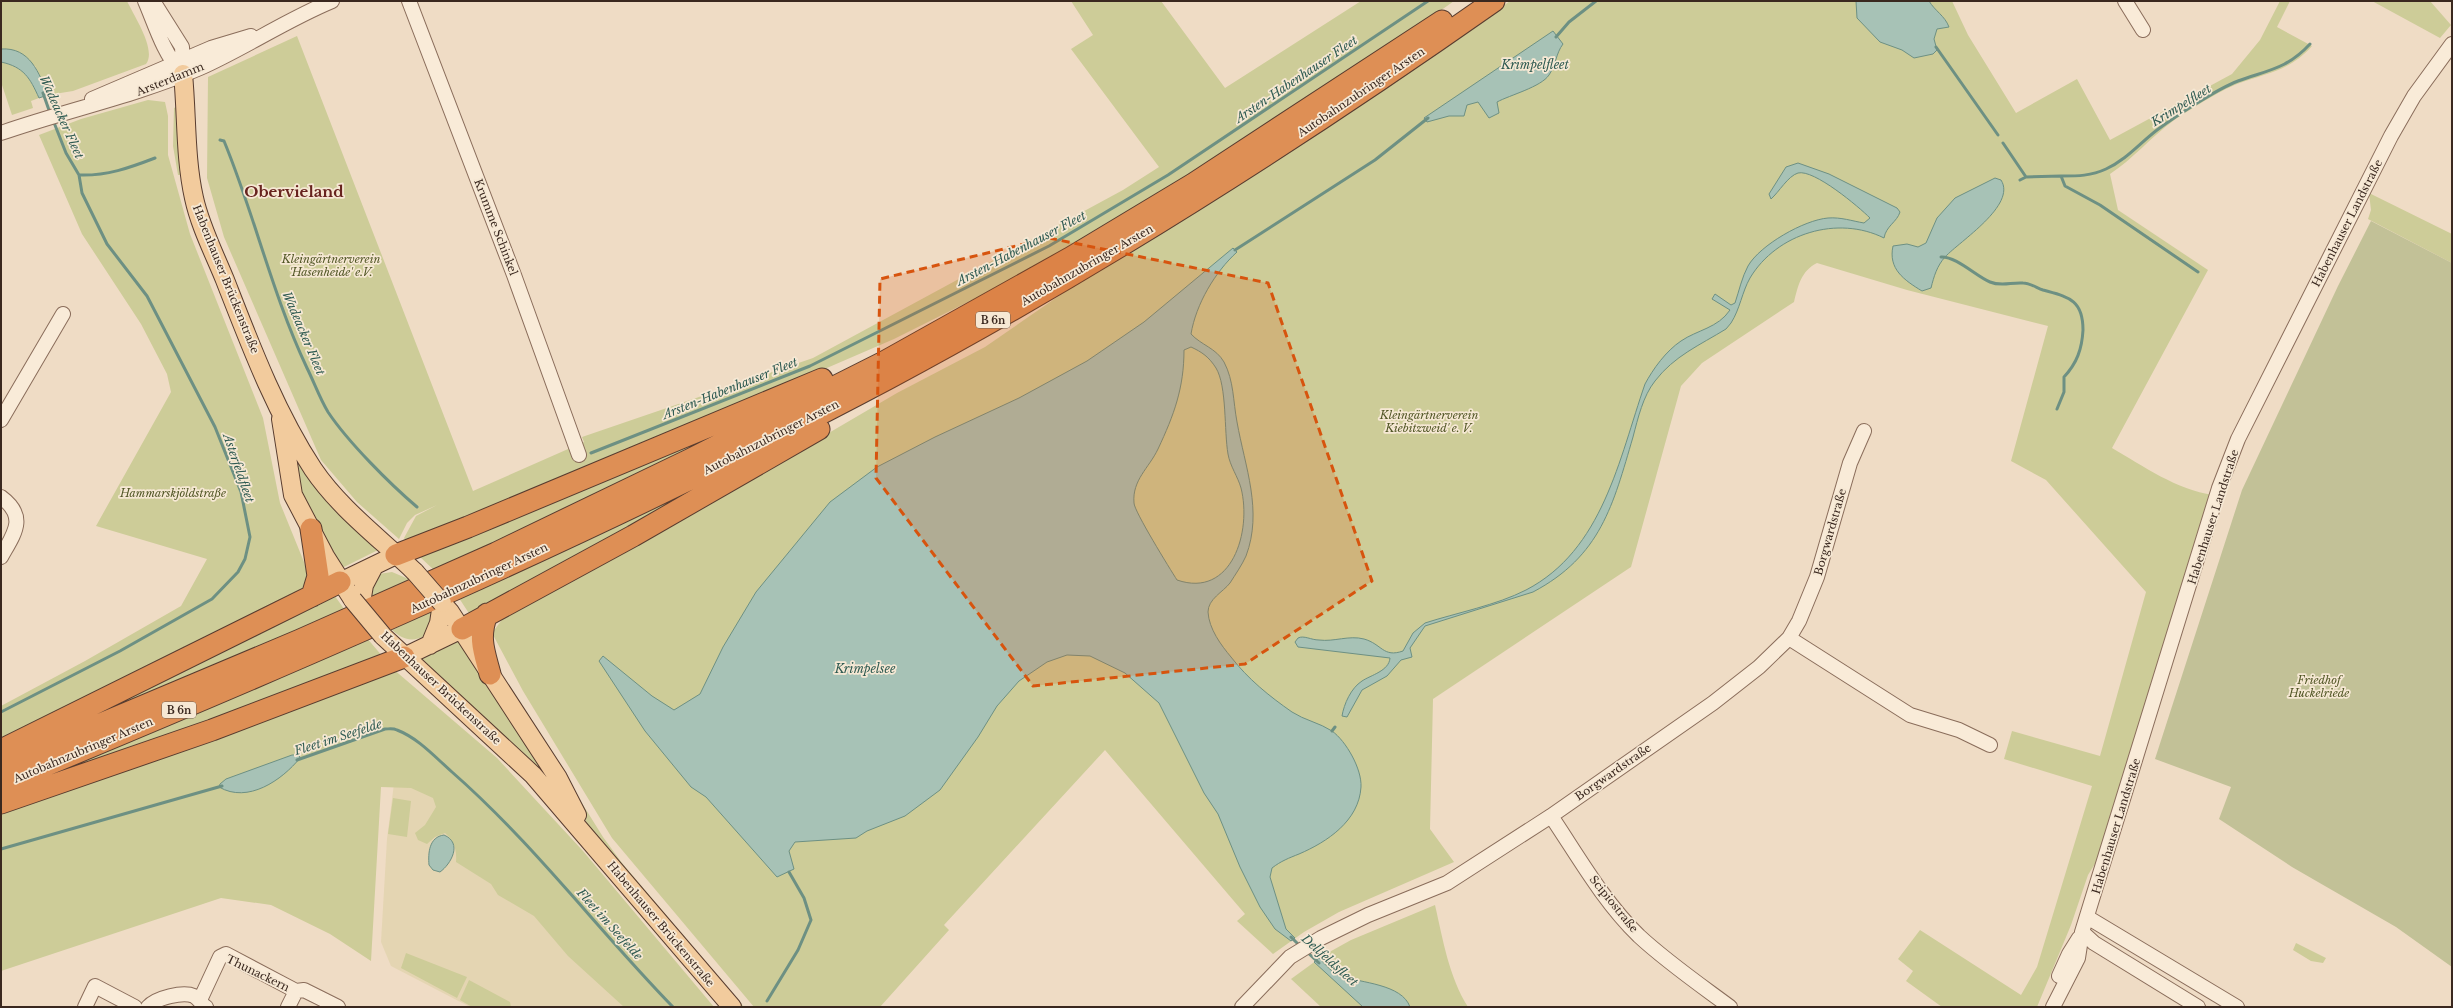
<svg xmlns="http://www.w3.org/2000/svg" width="2453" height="1008" viewBox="0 0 2453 1008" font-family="'Libre Baskerville',serif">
<rect width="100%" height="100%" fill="#efdcc5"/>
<path fill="#e4d5b2" d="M398 752 655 1007H470L391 966 381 942 387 839Z"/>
<path fill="#cdcc98" d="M1 1H127C134 16 157 50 146 64L73 91 48 95 35 66 5 49H1Z
M1071 1H1161L1225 88 1361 1H1454L1419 26 1173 185 1032 270 894 339 697 424 406 541 404 538 416 516 437 505 415 515 407 523 399 539 357 502 321 460 224 237 207 178 208 77 297 36 473 491 584 442 582 437 813 358 1123 190 1159 167 1071 49 1093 35Z
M1510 1H1952L1968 35 2016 113 2077 79 2110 140 2232 74 2260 40 2280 1H2290L2277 27 2312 46C2290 71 2266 73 2237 84 2219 91 2189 110 2173 121 2151 137 2133 159 2110 174L2118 210 2208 270 2112 448C2143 466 2177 490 2213 495L2124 787 2120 785 2114 803 2118 804 2103 851 2088 875 2071 925 2037 1007H1942L1906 981 1913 971 1898 959 1920 930 2021 995 2037 967 2092 786 2004 759 2012 731 2100 756 2146 592 2046 480 2011 461 2048 326 1907 290 1817 263C1801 271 1798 286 1794 302L1702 363 1681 386 1631 567 1433 699 1430 829 1454 862 1339 912 1304 932 1273 954 1237 921 1245 914 1105 750 944 925 949 930 880 1007H754L612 838 523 691 492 633 504 617 798 451 897 393 985 347 1082 280 1467 32Z
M2372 1H2430L2451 25 2440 38Z
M1 62C24 67 30 78 39 98L31 101 33 108 12 115 1 82Z
M148 100 165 102 168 116V155L190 234 263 418 280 503 304 562 310 586 1 738V706L85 661 181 606 207 559 96 526 171 392 167 374 141 324 82 234 39 135 81 119Z
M176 107 180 175H178L173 146 174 108Z
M2369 193 2452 234V263L2368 219 2371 210Z
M762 413 437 573 418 555Z
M770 446 472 618 457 595Z
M293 453 380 549 340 569 300 493Z
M392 572 411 580 368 600V594L379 574Z
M332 592 347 613 1 756Z
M434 610 436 618 425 636C412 642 403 640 392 630Z
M458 635 562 796 413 658Z
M366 637 383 657 30 787 28 781Z
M392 668 497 758 583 851 714 1007H624L568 956 534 916 498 895 491 884 456 862C457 849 454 841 445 833L435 837 427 844 418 840 415 833 425 825 436 807 433 798 411 788 381 787 371 961 330 934 271 905 221 898 1 971V811Z
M524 710 603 837 622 863 744 1007H738L594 836Z
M393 798 411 801 407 837 388 834Z
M1435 905C1443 940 1449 977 1468 1007H1321L1291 979 1324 955 1351 940Z
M2296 943 2326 958 2323 963 2311 961 2293 950Z
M406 953 467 977 457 998 401 968Z
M469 980 510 1002 511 1007H472L460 1000Z"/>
<path fill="#c2c197" d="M2371 221 2452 263V967L2396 927 2292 867 2219 819 2231 787 2155 759 2242 490 2338 286Z"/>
<path fill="#a7c2b6" stroke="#6d9083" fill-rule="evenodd" d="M1856 1H1929C1935 11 1945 16 1949 27L1937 29 1934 39 1937 50 1933 54 1914 58 1902 50 1880 42 1857 18Z
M1553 31 1563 44C1556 53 1556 65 1549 75 1541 87 1510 95 1497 102L1499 113 1489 118 1478 102 1467 105 1464 116H1449L1427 122 1424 118Z
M1 49C30 47 39 73 48 95L39 98C30 78 24 67 1 62Z
M1798 163 1829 174 1897 208 1900 212C1897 222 1886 226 1884 238 1838 215 1777 233 1750 278 1742 292 1740 309 1731 323L1726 329C1700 345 1674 356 1655 381 1643 396 1638 418 1633 437 1613 505 1601 556 1533 592L1425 626 1410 648 1412 657 1401 660 1387 676 1362 690 1347 717 1342 716C1344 704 1351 688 1362 681 1371 675 1389 671 1390 658L1298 647 1295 642 1298 638C1304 635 1311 640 1319 640 1334 642 1349 635 1364 639 1382 644 1383 658 1403 651L1413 633 1425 623C1456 613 1497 605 1526 590 1603 550 1619 459 1645 384 1653 369 1666 351 1681 341 1697 330 1718 328 1730 310L1712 299 1715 294 1731 305 1735 303C1739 291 1742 277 1748 266 1760 245 1804 220 1828 218 1841 217 1852 221 1864 223L1870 218C1859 207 1814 169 1798 173 1788 176 1779 192 1771 199L1769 194 1786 167Z
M1995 178 2001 180C2017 205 1960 241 1945 257 1937 266 1934 276 1931 288L1922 291C1904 280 1888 269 1893 246L1907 244 1918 247 1926 243 1937 218 1955 198Z
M1233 248 1237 252C1215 272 1196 304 1191 334 1201 345 1216 348 1224 362 1234 381 1233 401 1237 422 1245 467 1263 511 1246 556 1242 565 1235 575 1230 583 1223 592 1208 599 1208 612 1209 629 1221 645 1231 657 1248 679 1269 696 1292 712 1304 720 1320 723 1332 731 1346 741 1362 769 1361 787 1359 821 1327 842 1299 854 1289 858 1281 861 1272 868L1270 877 1286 929 1295 938 1291 941 1275 929 1260 907 1240 867 1218 814 1204 793 1159 703 1125 673 1090 656 1067 655 1047 662 1019 681 997 706 978 737 940 790 905 816 867 831 856 838 795 842 789 851 794 869 777 877 706 797 691 787 645 731 599 661 603 656 652 696 674 710 700 694 723 647 756 592 830 502 877 467 935 437 1019 398 1087 361 1144 322ZM1191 347C1202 352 1209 357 1216 368 1227 386 1224 431 1228 454 1230 466 1238 477 1241 488 1252 531 1232 599 1177 580 1170 569 1134 511 1134 503 1132 480 1149 468 1158 449 1174 415 1184 388 1184 350Z
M292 755H299L300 758C282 780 248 804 219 787L220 784 226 779Z
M444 835C463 843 451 864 440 872L433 870 429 865C428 853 429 837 444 835Z
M1319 958C1325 964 1333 974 1341 976 1361 983 1402 984 1410 1007H1363L1314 962Z"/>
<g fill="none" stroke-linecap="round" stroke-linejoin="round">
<path stroke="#6d9083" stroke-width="3" d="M1556 37 1569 22 1596 1
M1936 47 1998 135
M43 93 50 113
M220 140 224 141C255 216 272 294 307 368 314 382 320 399 328 412 348 442 390 484 417 507
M2003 143 2026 177
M79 175C107 176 129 168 155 158
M2061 176C2078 176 2091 176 2106 169 2126 160 2140 143 2157 130 2176 116 2217 89 2238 81 2268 70 2287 69 2310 44
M2020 180 2026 177 2061 176 2065 186 2100 205 2198 272
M1235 250 1375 160 1428 118
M1941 257C1956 256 1977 277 1990 282 2002 287 2011 282 2023 283 2030 283 2037 288 2043 290 2068 297 2083 299 2083 330 2082 349 2077 363 2064 377V392L2057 409
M591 453 810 366 1049 246 1168 175 1428 1
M1 712 120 651 212 599 238 572 245 559 250 537 241 492 215 427 147 296 107 244 82 193 79 175 66 153 53 120
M1332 731 1335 727
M297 760 385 729C389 729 393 728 397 730 418 738 435 757 452 772 533 843 598 930 673 1007
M1 849 222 786
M1291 937 1300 946
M1307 952 1319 963
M767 1001 798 950 811 920 804 898 789 872"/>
<g stroke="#8a6d5b" stroke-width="16">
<path id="minor" d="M145 1C155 24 163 52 180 71
M153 1 182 47 183 70
M409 1 514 275 579 455
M2125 1 2143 30
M92 99 211 48 251 36
M1 133C67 110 135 96 200 68 245 48 286 20 332 1
M1 420 63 314
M1 497C28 517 14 534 1 557
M1789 638 1910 715 1959 730 1990 745
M1551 816C1578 856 1603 901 1639 936 1667 962 1699 984 1730 1007
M2087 917 2237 1007
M2082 932 2094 943 2198 1007
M2059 976 2069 954 2079 938
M296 991 304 990 338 1007
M200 1000 220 957 226 954 296 991 288 1007
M85 1007 95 986 135 1007
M148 1007C156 998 183 991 194 996 199 999 201 1004 206 1007
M1242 1007 1290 957 1321 938 1368 915 1447 883 1551 816 1713 703 1759 667 1789 638 1799 621 1817 577 1850 463 1864 431
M2053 1007 2078 958 2082 932 2219 488 2238 439 2391 136 2414 96 2452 44"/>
</g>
<g stroke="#583c2f" stroke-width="20">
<path id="major" d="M183 74C187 115 185 158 194 198 200 226 214 253 225 280 250 344 275 411 313 469 340 509 381 539 415 572
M281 419 293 495 325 556 353 600
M340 582 396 555
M442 603 450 612 558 778 577 815
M360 609 364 585 374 566
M383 636 533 775 732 1007
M430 645 439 623 442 603
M404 657 462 629"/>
</g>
<g stroke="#583c2f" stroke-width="23">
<path id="highway" d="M311 529 318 576 312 596
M396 555 468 527 822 379
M487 614C478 638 484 651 490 674
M462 629 633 536 819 429
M1 750 340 582
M1 766 300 640 496 553 691 459 884 362 1070 258 1193 184 1442 21
M1 784C301 660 601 531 889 378 1099 266 1299 138 1494 1
M1 803 212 730 404 657"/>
</g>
<use href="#minor" stroke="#f9ebd8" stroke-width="14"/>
<use href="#major" stroke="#f2cb9d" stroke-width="18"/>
<use href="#highway" stroke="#de8f55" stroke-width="21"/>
<g stroke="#583c2f" stroke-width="20" stroke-linecap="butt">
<path id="major-bridge" d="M415 572 442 603
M353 600 383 636"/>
</g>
<use href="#major-bridge" stroke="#f2cb9d" stroke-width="18"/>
</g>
<path fill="#d7540e" fill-opacity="0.2" stroke="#d7540e" stroke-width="3" stroke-dasharray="8 5" stroke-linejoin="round" d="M1049 238 1268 283 1372 581 1245 664 1033 686 876 478 880 279Z"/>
<g text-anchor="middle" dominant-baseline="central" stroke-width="3.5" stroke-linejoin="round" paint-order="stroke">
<g fill="#f6e8d4" stroke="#726255" stroke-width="1">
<rect x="976" y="312" width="34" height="16" rx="3"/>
<rect x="162" y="702" width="34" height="16" rx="3"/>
</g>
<g font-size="10" font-weight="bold" fill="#3a281f">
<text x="993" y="320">B 6n</text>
<text x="179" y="710">B 6n</text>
</g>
<g font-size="11" fill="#3a281f" stroke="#f6e8d4">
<text transform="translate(170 79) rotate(-22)">Arsterdamm</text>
<text transform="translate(1361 92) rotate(-34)">Autobahnzubringer Arsten</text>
<text transform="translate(2347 223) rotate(-63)">Habenhauser Landstraße</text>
<text transform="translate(496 227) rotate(69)">Krumme Schinkel</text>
<text transform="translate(1087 265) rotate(-30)">Autobahnzubringer Arsten</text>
<text transform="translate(226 279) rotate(68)">Habenhauser Brückenstraße</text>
<text transform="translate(771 437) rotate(-27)">Autobahnzubringer Arsten</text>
<text transform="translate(2213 517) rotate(-72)">Habenhauser Landstraße</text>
<text transform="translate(1830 532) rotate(-74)">Borgwardstraße</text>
<text transform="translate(479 578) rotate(-25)">Autobahnzubringer Arsten</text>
<text transform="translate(441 688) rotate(43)">Habenhauser Brückenstraße</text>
<text transform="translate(83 750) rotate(-23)">Autobahnzubringer Arsten</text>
<text transform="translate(1613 772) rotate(-35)">Borgwardstraße</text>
<text transform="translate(2116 826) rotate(-73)">Habenhauser Landstraße</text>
<text transform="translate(1614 904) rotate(51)">Scipiostraße</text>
<text transform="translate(661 924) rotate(50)">Habenhauser Brückenstraße</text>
<text transform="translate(258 973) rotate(26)">Thunackern</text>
</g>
<g font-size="11" font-style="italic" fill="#515625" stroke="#f6e8d4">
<text x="331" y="259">Kleingärtnerverein<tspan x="331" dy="13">'Hasenheide' e.V.</tspan></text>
<text x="1429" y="415">Kleingärtnerverein<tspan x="1429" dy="13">Kiebitzweid' e. V.</tspan></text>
<text x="173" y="493">Hammarskjöldstraße</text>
<text x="2319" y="680">Friedhof<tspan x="2319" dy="13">Huckelriede</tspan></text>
</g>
<g font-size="12" font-style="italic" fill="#2e5a51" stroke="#f6e8d4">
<text x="1535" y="64">Krimpelfleet</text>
<text transform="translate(1296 79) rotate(-34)">Arsten-Habenhauser Fleet</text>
<text transform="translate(2181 105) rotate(-32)">Krimpelfleet</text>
<text transform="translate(62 117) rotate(66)">Wadeacker Fleet</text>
<text transform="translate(1021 248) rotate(-28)">Arsten-Habenhauser Fleet</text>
<text transform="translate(304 333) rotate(67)">Wadeacker Fleet</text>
<text transform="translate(730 388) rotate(-22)">Arsten-Habenhauser Fleet</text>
<text transform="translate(239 468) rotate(71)">Asterfeldfleet</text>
<text x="865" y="668">Krimpelsee</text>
<text transform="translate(338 737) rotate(-18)">Fleet im Seefelde</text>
<text transform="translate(610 924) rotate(48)">Fleet im Seefelde</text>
<text transform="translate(1330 960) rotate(42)">Dellfeldsfleet</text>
</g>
<g font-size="15" font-weight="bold" fill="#67231e" stroke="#f6e8d4">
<text x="294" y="191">Obervieland</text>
</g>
</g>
<rect width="2453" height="1008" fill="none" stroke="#3a281f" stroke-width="4"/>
</svg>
